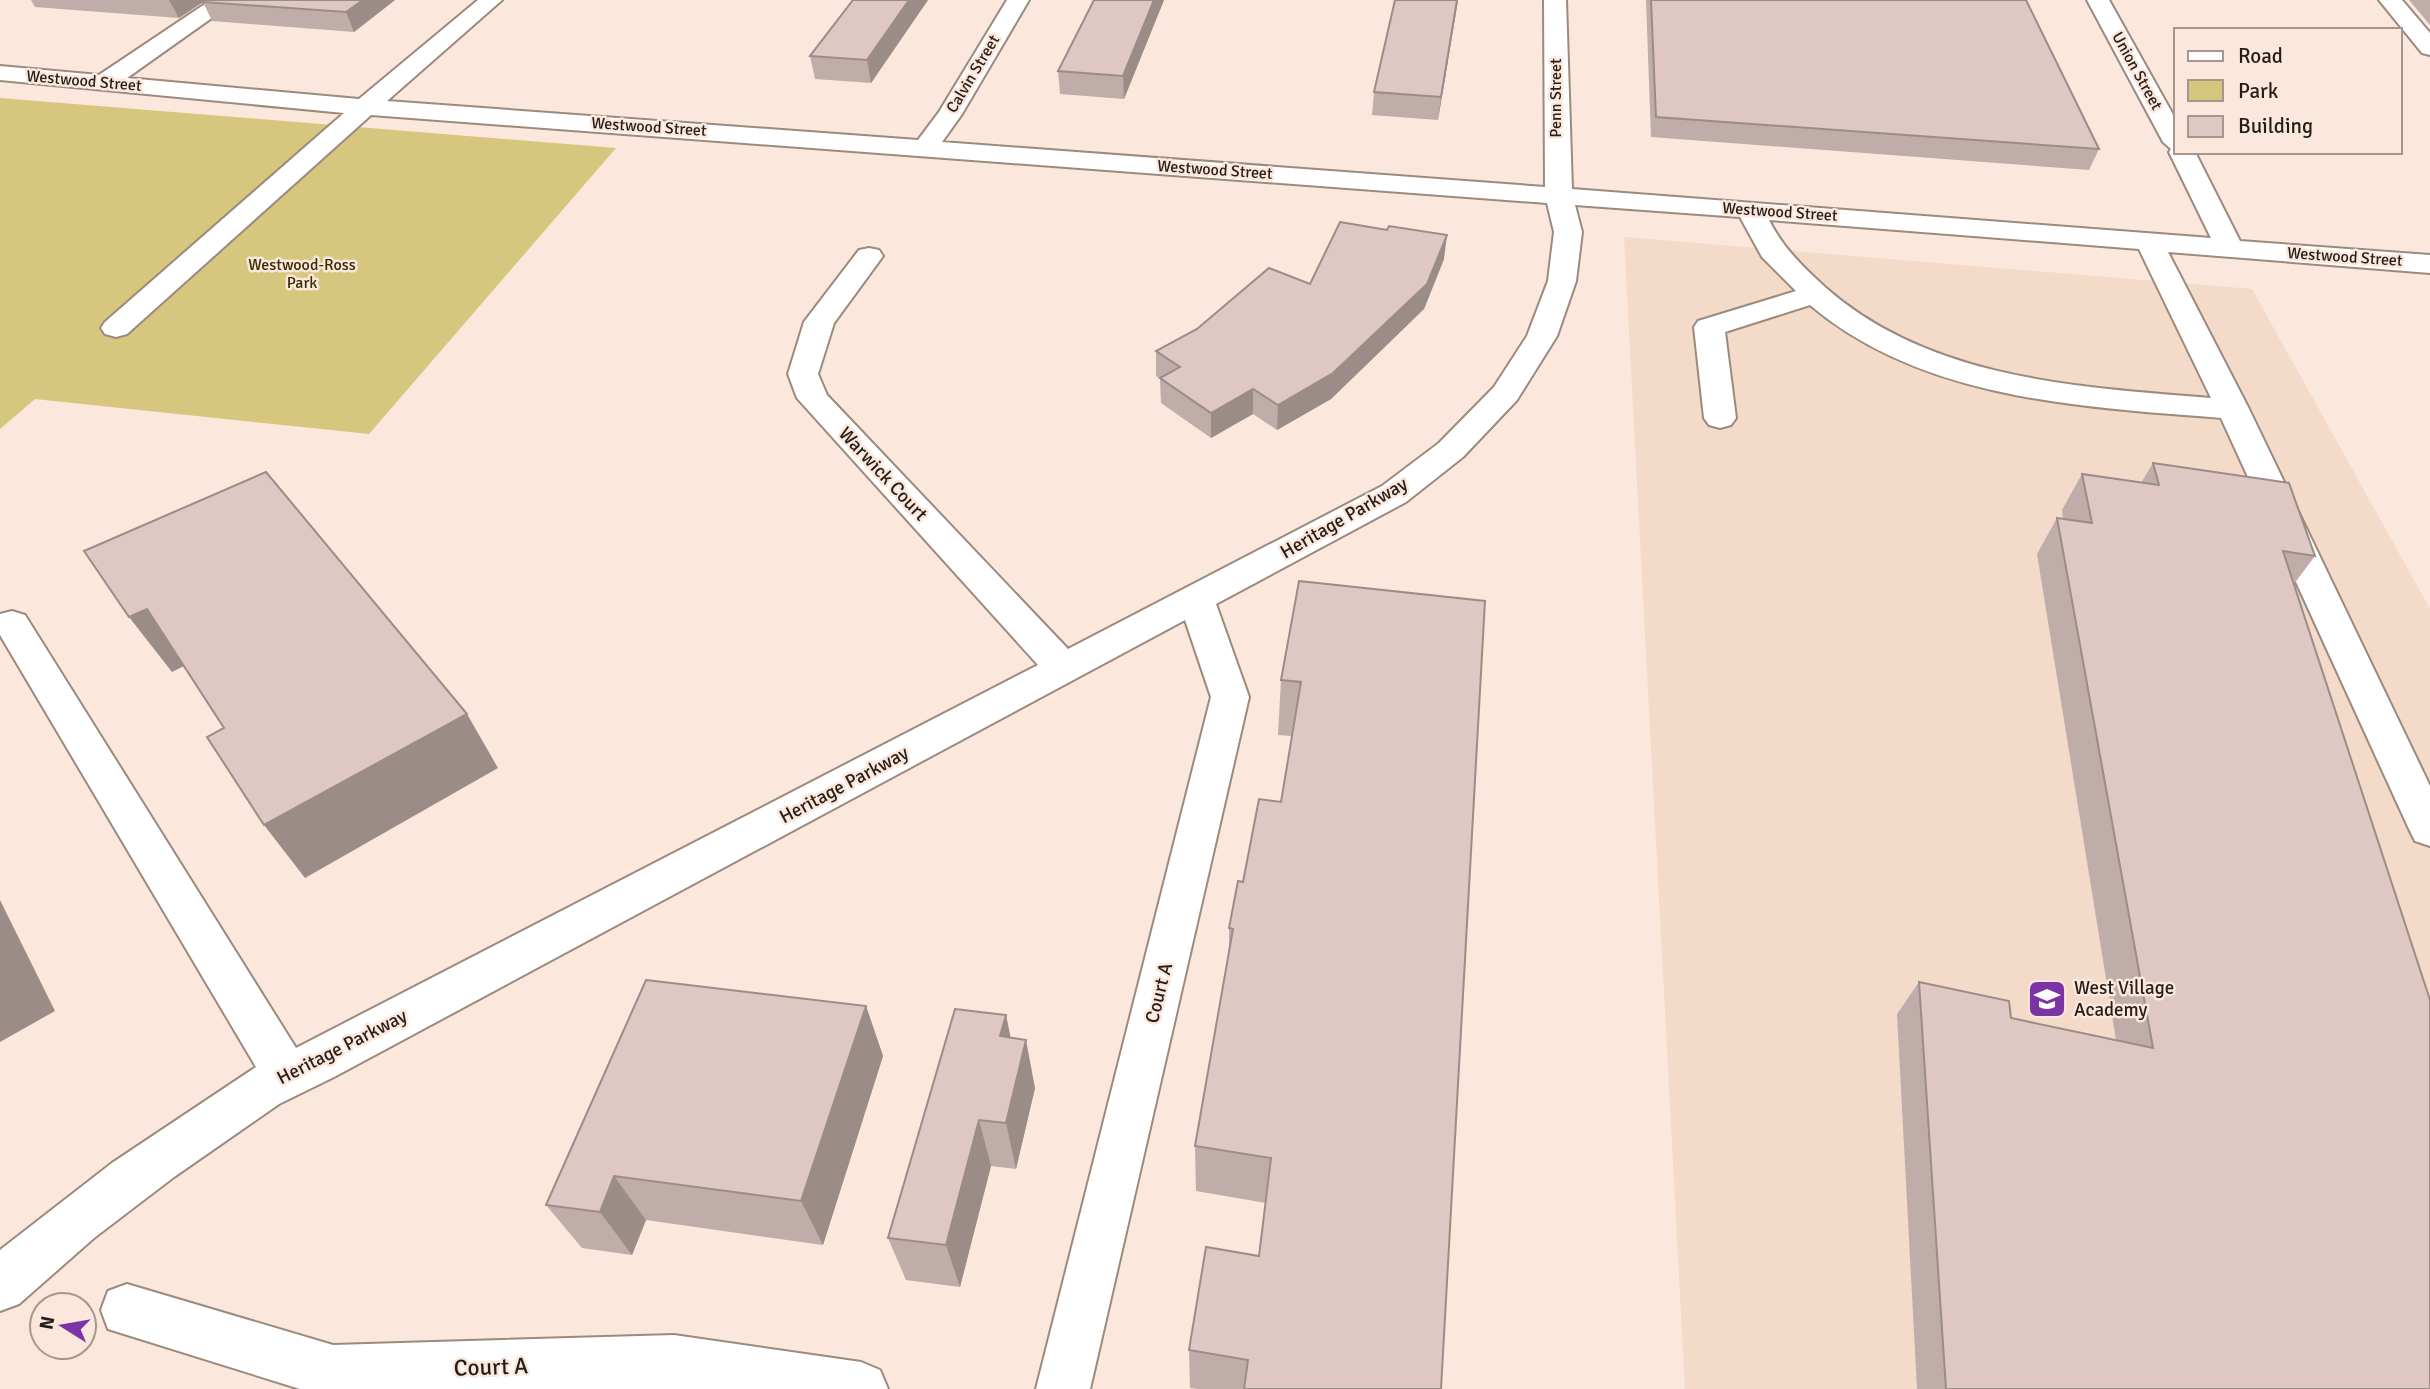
<svg xmlns="http://www.w3.org/2000/svg" width="2430" height="1389" viewBox="0 0 2430 1389" font-family="Signika,sans-serif">
<rect width="100%" height="100%" fill="#fbe7db"/>
<path fill="#f4dac9" d="M1624 237 2252 289 2430 609V1389H1685Z"/>
<path fill="#d6c67e" d="M0 98 616 148 369 434 35 399 0 429Z"/>
<g fill="none" stroke-linecap="round" stroke-linejoin="round">
<g stroke="#9b8a7e" stroke-width="4">
<path id="minor" d="M211 0H237L127 78 359 99 478 0H502L387 101 918 140 939 112 1007 0H1029L962 114 942 142 1545 187 1544 0H1566L1572 189 2211 238 2169 152 2171 149 2163 142 2087 0H2109L2176 120V152H2195L2240 241 2430 255V273L2168 252 2249 409 2430 786V846L2415 841 2409 829 2221 418C2082 407 1922 400 1810 305L1725 332 1736 418 1731 425 1720 428 1709 425 1704 418 1694 327 1698 321 1796 291 1762 257 1740 217 1575 205 1582 232 1576 281 1557 336 1517 400 1463 457 1406 502 1216 604 1249 697 1090 1389H1036L1211 697 1185 620 334 1077 279 1104 174 1177 94 1238 19 1304 0 1311V1250L112 1163 256 1067 0 635V614L12 611 25 615 296 1048 1038 665 797 398 788 374 804 322 859 250 869 248 879 250 883 256 834 323 818 374 827 395 1068 649 1382 486 1439 443 1494 387 1527 336 1548 281 1554 232 1547 203 371 115 127 334 116 337 105 334 101 328 105 322 344 113 0 80V66L99 75ZM1769 220 2139 249 2211 398C2078 387 1931 380 1826 288 1803 267 1783 248 1769 220Z
M2379 0H2402L2430 33V55L2422 53Z
M127 1284 333 1345 674 1335 861 1362 880 1370 888 1389H300L108 1329 101 1310 108 1291Z"/>
</g>
<use href="#minor" fill="#fff" fill-rule="evenodd"/>
</g>
<path fill="#c0aca8" d="M31 0H395L354 32 212 21 203 2 179 18 35 7Z
M928 0 871 83 815 79 810 56Z
M1164 0 1124 99 1060 94 1058 71Z
M1458 0 1438 120 1372 115 1374 92Z
M1646 0H2026L2099 149 2089 170 1651 137Z
M2409 0H2430V25Z
M1444 259 1424 309 1331 399 1277 430 1253 414 1211 438 1161 403 1160 379 1156 376V351L1197 329 1310 284Z
M2153 463 2315 556 2294 584 2430 1389H1917L1897 1014 1919 982 2011 1018 2116 1040 2037 554 2057 518 2063 519 2062 510 2082 474 2141 483Z
M1299 581 1441 1389H1198L1190 1388 1189 1350 1259 1256 1266 1203 1196 1191 1195 1146 1229 956V928L1243 882 1281 802 1292 736 1278 735 1281 680Z
M866 1006 883 1056 823 1245 646 1220 632 1255 582 1248 546 1205Z
M1006 1015 1010 1037 1035 1088 1016 1169 991 1166 960 1287 906 1280 888 1238Z"/>
<path fill="#9c8c88" d="M169 0H206L179 18Z
M363 0H395L354 32 346 12Z
M909 0H928L871 83 867 60Z
M1154 0H1164L1124 99 1123 76Z
M1457 0H1458L1438 120 1441 97Z
M1447 235 1444 259 1424 309 1331 399 1277 430 1278 405Z
M1253 389V414L1211 438V413Z
M147 609 188 664 172 672 129 617Z
M467 714 498 768 305 878 264 825Z
M0 900 55 1011 0 1042Z
M866 1006 883 1056 823 1245 801 1201Z
M1006 1015 1016 1064 1000 1036Z
M1026 1040 1035 1088 1016 1169 1006 1123Z
M979 1120 991 1166 960 1287 946 1245Z
M614 1176 646 1220 632 1255 600 1212Z"/>
<path fill="#dfc8c3" stroke="#9c8c88" stroke-width="2" d="M205 0H363L346 12 203 2Z
M853 0H909L867 60 810 56Z
M1094 0H1154L1123 76 1058 71Z
M1395 0H1457L1441 97 1374 92Z
M1651 0H2026L2099 149 1656 117Z
M1340 222 1387 230 1389 226 1447 235 1427 284 1333 373 1278 405 1253 389 1211 413 1160 378 1180 367 1156 351 1197 329 1269 268 1310 284Z
M2153 463 2289 483 2315 556 2283 551 2430 1000V1389H1946L1919 982 2009 1001 2011 1018 2153 1048 2057 518 2092 523 2082 474 2159 485Z
M266 472 467 714 264 825 207 737 224 728 147 609 129 617 84 551Z
M1299 581 1485 601 1441 1389H1244L1248 1360 1189 1350 1206 1247 1259 1256 1271 1158 1195 1146 1233 929 1229 928 1238 881 1243 882 1259 799 1281 802 1301 682 1281 680Z
M646 980 866 1006 801 1201 614 1176 600 1212 546 1205Z
M955 1009 1006 1015 1000 1036 1026 1040 1006 1123 979 1120 946 1245 888 1238Z"/>
<defs>
<g id="school-square" transform="scale(2.0125)"><rect x="-9" y="-9" width="18" height="18" rx="4" fill="#7b33a6" stroke="#fbe7db"/><path d="M0-5L7-2L0 1L-7-2ZM-4 1L0 2.5L4 1V4Q0 6-4 4Z" fill="#fff"/></g>
</defs>
<g fill-rule="evenodd">
<use href="#school-square" x="2047" y="999"/>
</g>
<g text-anchor="middle" dominant-baseline="central" stroke-width="5" stroke-linejoin="round" paint-order="stroke">
<g font-size="16" fill="#241e19" stroke="#fbe7db">
<text transform="translate(2137 71) rotate(61)">Union Street</text>
<text transform="translate(973 74) rotate(-59)">Calvin Street</text>
<text transform="translate(84 81) rotate(5)">Westwood Street</text>
<text transform="translate(1556 98) rotate(-90)">Penn Street</text>
<text transform="translate(649 127) rotate(4)">Westwood Street</text>
<text transform="translate(1215 170) rotate(4)">Westwood Street</text>
<text transform="translate(1780 212) rotate(4)">Westwood Street</text>
<text transform="translate(2345 257) rotate(4)">Westwood Street</text>
</g>
<g font-size="16" fill="#362c00" stroke="#fbe7db">
<text x="302" y="265">Westwood-Ross<tspan x="302" dy="18">Park</tspan></text>
</g>
<g font-size="19" fill="#241e19" stroke="#fbe7db">
<text transform="translate(883 474) rotate(47)">Warwick Court</text>
<text transform="translate(1344 518) rotate(-30)">Heritage Parkway</text>
<text transform="translate(844 785) rotate(-28)">Heritage Parkway</text>
<text transform="translate(1159 993) rotate(-76)">Court A</text>
<text transform="translate(342 1047) rotate(-27)">Heritage Parkway</text>
</g>
<g font-size="19" fill="#241e19" stroke="#fbe7db" text-anchor="start">
<text x="2074" y="988">West Village<tspan x="2074" dy="22">Academy</tspan></text>
</g>
<g font-size="23" fill="#241e19" stroke="#fbe7db">
<text transform="translate(491 1367) rotate(-2)">Court A</text>
</g>
</g>
<rect x="2174" y="28" width="228" height="126" fill="#fbe7db" stroke="#a5978d" stroke-width="2"/>
<rect x="2188" y="51" width="35" height="10" fill="#ffffff" stroke="#a5978d" stroke-width="2"/>
<text x="2238" y="63" font-size="21" fill="#241e19">Road</text>
<rect x="2188" y="80" width="35" height="21" fill="#d6c67e" stroke="#a5978d" stroke-width="2"/>
<text x="2238" y="98" font-size="21" fill="#241e19">Park</text>
<rect x="2188" y="116" width="35" height="21" fill="#dfc8c3" stroke="#a5978d" stroke-width="2"/>
<text x="2238" y="133" font-size="21" fill="#241e19">Building</text>
<g transform="translate(63 1326) rotate(281)"><circle r="33" fill="#fbe7db" stroke="#a5978d" stroke-width="2"/>
<path d="M0-5L12 26L0 18L-12 26Z" fill="#7b33a6"/>
<text y="-10" font-size="19" font-weight="bold" text-anchor="middle" fill="#241e19">N</text>
</g>
</svg>
